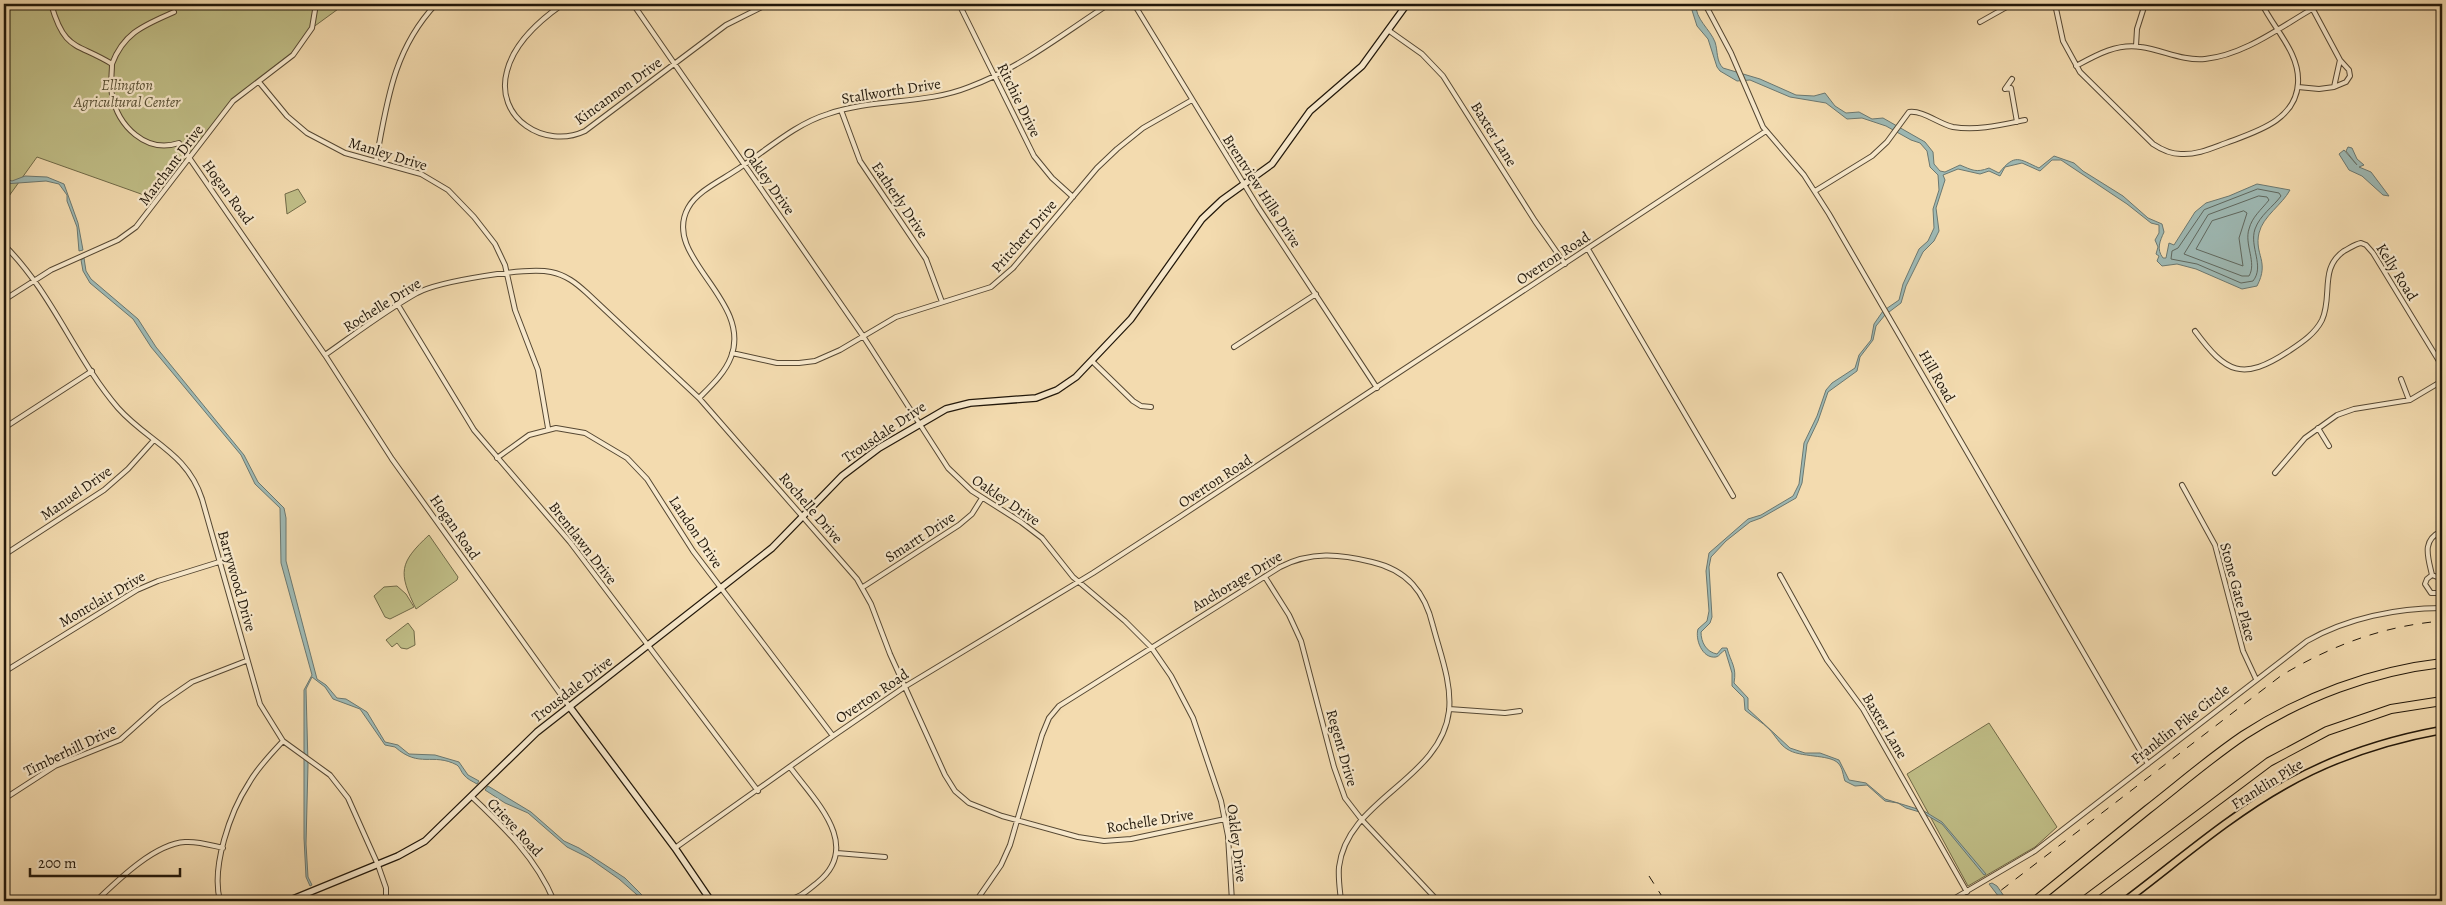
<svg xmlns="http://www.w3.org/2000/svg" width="2446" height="905" viewBox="0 0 2446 905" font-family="Alegreya,serif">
<rect width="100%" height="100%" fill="#f3dbaf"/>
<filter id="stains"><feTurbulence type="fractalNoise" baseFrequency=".004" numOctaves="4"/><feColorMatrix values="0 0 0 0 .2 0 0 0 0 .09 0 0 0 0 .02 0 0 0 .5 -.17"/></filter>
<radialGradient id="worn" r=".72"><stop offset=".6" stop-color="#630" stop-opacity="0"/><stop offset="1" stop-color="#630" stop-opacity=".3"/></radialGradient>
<path fill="#c0be87" stroke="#706a48" d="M4 4H345L312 28 293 55 240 95 158 200 37 157 4 203Z
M298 189 306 202 287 214 285 194Z
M429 535 458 577 457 580 416 609C398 572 399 563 429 535Z
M397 586 406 594 414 607 390 619 385 617 374 596 384 587Z
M408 623 414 631 415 645 407 649 401 648 397 643 392 647 386 640Z
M1989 723 2057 827 2035 847 1968 886 1907 774Z"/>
<path fill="#9eb9b4" stroke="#6c7870" d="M1690 4H1696C1695 19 1710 29 1715 42 1718 51 1716 61 1723 68L1760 79 1796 95 1814 96 1825 93 1835 106 1846 113 1859 112 1872 119 1883 118 1925 142 1933 152 1934 164 1940 171 1945 172 1960 165C1972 170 1976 173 1989 168L1999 173C2015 153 2019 159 2039 168L2054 156 2074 163 2083 171 2123 196 2148 218 2162 224 2164 232C2160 241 2156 249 2163 258H2166L2169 243 2174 245 2195 212 2206 203 2229 196 2257 184 2290 190C2282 205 2263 216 2259 233 2254 255 2270 261 2257 286L2242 289 2196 269 2177 264 2162 266 2157 261 2159 256 2156 254 2158 247 2155 240 2159 233V225L2151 223 2127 204 2061 160H2052L2040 171 2022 163 2005 167 2000 176 1989 171 1980 174 1958 169 1943 175 1945 180 1936 208 1939 231 1934 241 1923 252 1906 286 1901 303 1885 315 1876 326 1873 340 1860 357 1857 371 1828 392 1818 421 1807 444 1802 483 1796 498 1761 518 1750 522 1726 541 1711 557 1709 567 1712 617 1710 623 1701 632C1701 642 1706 652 1717 654L1722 648H1727C1731 663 1737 667 1734 683L1748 698V709L1790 748 1805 753H1820L1839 760 1849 780 1866 783 1885 799 1924 811 1942 822 1986 874 1984 875 1942 824 1923 813 1906 808 1898 803 1885 801 1867 785 1855 786 1845 781C1843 776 1843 768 1838 763 1829 754 1800 758 1787 749 1780 745 1775 735 1769 729 1762 722 1753 717 1745 710L1744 698 1732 686V673L1725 650C1721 652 1720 656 1716 657 1702 659 1695 639 1698 629L1707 621 1709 611 1706 571 1709 553 1748 519 1761 515 1793 496 1799 484 1804 443 1817 416 1826 390 1832 383 1855 368 1859 355 1871 340 1874 324 1883 311 1899 300 1903 284 1919 249 1928 241 1934 228 1933 209 1939 190 1938 175 1930 167 1927 151 1920 143 1911 140 1886 126 1862 118 1847 119 1826 103 1790 97 1750 80 1737 81 1720 71 1717 67 1708 39 1697 26Z
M2348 147 2352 148 2357 159 2364 165 2359 167 2371 172 2389 196 2383 195 2362 176 2349 170 2339 154 2344 150 2357 165 2346 151Z
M25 176 47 177 64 184 78 223 83 250 79 251 77 227 67 201V195L59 184 46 181 4 184V178L12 181Z
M84 258 86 271 91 279 138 319 156 347 244 455 258 482 284 508 286 518V561L317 679 326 685 337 698 346 699 367 712 385 742 398 745 409 754 435 755 459 762 468 775 479 781 477 784C472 781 467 779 464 775 461 772 460 767 457 765 432 752 420 769 395 747L385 745 360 709 333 699 325 687 312 677 306 689 308 764 306 844 308 877 312 885 310 886 306 877 304 838V690L312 675 281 563 280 508 255 484 241 455 151 347 133 319 90 283 83 271 81 260Z
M488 786 531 812 564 841 579 848 625 878 648 901H644L619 879 589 858 567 847 528 813 505 803 485 790Z
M1992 883 1997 886 2006 899 2002 901 1989 884Z"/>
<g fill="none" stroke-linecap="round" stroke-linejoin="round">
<path stroke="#60685f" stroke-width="1" d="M2258 189 2279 193 2281 196C2273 207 2260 215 2255 229 2249 247 2265 266 2253 281L2241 283 2197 264 2171 259 2172 251 2178 248 2204 210Z
M2259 196 2267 197 2269 200C2261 210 2252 217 2249 229 2244 244 2257 263 2249 276H2242L2184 254 2208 215Z
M2244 211 2247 213 2239 238 2243 266 2196 249 2212 221Z"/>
<g stroke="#564833" stroke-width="6">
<path id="street" d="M51 4C65 52 76 42 112 64 112 74 110 84 112 95 118 126 146 154 179 143L325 355 392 459 569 706
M563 4C540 20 514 43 507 71 494 118 545 150 585 131L726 25 768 4
M633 4 863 336 948 468 972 491 1021 522 1042 538 1073 577 1125 621 1151 647 1171 676 1193 718 1221 801 1228 836 1232 901
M959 4 1034 156 1052 178 1073 197
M1134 4 1258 207 1377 388
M1705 4 1731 53 1763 127 1804 175 1829 214 2148 764
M1885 4 1886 5
M2055 4 2063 41 2080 72 2153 144C2162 150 2171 154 2181 154 2197 155 2212 148 2226 143 2255 132 2296 121 2298 83 2300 53 2274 29 2262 4
M1980 22 2012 4
M1388 30 1422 54 1443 76 1535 221 1565 264
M2136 46 2137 29 2145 4
M112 64C124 32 145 25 174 12
M2076 66C2096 55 2117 43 2141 47 2163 50 2182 61 2205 59 2244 55 2279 28 2312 9
M2012 79 2005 89 2011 88 2017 122
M259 82 287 116 307 133 345 153 421 174 448 190 474 217 495 244 505 265 515 310 538 370 548 428
M2298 87 2319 89 2334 87 2340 60 2310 4
M2334 87 2346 82 2350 76 2349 70 2340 60
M841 110 860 161 926 259 942 302
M376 161C387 102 393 50 436 4
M1815 191 1872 156 1887 142 1909 112C1923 110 1939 124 1953 127 1977 131 2001 125 2025 120
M4 245C52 292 75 358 118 408 148 442 187 452 202 499L260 704 283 741 330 775 348 798 378 865 386 888V901
M1588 249 1733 496
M4 300 51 270 118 240 136 227 233 101 293 55 312 28 316 4
M398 305 474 430 570 542 758 791
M2195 331C2226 373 2242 382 2289 351 2301 343 2315 334 2322 320 2333 296 2319 268 2344 251 2350 248 2355 244 2361 243L2366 245 2373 253 2442 366
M1234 347 1316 294
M732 353 777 363H799L815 361 840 350 896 317 991 287 1013 268 1097 168 1117 149 1143 128 1192 100
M325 355C355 334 385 311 417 293 440 281 526 267 551 272 566 275 576 283 587 293L699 398 857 579 871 604 890 654 945 775 955 791 969 803 1002 816 1078 837 1104 841 1131 839 1225 819
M1093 362 1133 401 1141 406 1151 407
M2401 379 2409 400
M699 398C711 386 725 373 731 357 753 300 661 257 688 208 697 191 722 180 738 169 767 150 795 124 828 114 874 98 924 105 969 87 1020 68 1064 33 1109 4
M4 428 92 371
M2318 428 2329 446
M497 458 529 435 556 428 585 433 627 458 647 479 693 551 833 736
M2275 473 2305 438 2337 415 2354 409 2410 400 2442 381
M2182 485 2215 545 2243 651 2256 679
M4 555 104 490 128 469 154 440
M1780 575 1827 660 1863 709 1967 892
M2432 575C2428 557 2421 540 2442 531
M1265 577 1289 615 1301 641 1334 767 1345 798 1362 820 1438 901
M2442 579 2432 575 2427 579 2425 584 2431 593H2437L2442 590
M863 587 959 525 972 514 982 498
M4 672 137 590 158 581 219 562
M1449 709 1505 713 1520 711
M471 796C505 828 536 858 554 901
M4 799 55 766 120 740 160 704 192 682 246 661
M675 848 833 736 906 686 1093 573 1178 518 1766 131
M837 853 885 857
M4 898 6 901
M786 900C799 899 808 890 818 882 863 845 814 800 790 767
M96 901C117 881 154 844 185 842 198 841 210 845 223 848
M220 901C211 867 230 812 249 783 258 767 271 754 283 741
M544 901 552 897
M976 901 1001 865 1010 845 1042 735 1049 718 1059 706 1280 567C1311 551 1340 554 1372 562 1407 570 1425 592 1433 626 1440 653 1452 683 1449 711 1441 780 1347 799 1339 867 1338 879 1340 890 1341 901
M1950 901 2035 851 2307 641C2347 618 2397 608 2442 608"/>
</g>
<g stroke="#21170a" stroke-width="8">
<path id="secondary" d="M569 706 675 848 711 901
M288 901 398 856 425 841 537 732 772 548 842 476 879 448 946 409 970 403 1036 398 1057 390 1076 377 1131 319 1202 219 1222 200 1272 164 1310 111 1362 66 1407 4"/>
</g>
<g stroke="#21170a" stroke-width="9">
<path id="primary" d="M2125 901C2177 862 2228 817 2285 785 2334 757 2387 740 2442 730"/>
</g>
<g stroke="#21170a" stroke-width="10">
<path id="highway" d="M2035 901C2072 871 2110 840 2147 810 2179 785 2210 758 2244 735 2303 697 2372 671 2442 663
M2084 901 2269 762 2327 731 2391 709 2442 701"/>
</g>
<use href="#street" stroke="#f7e8cb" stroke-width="4"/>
<use href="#secondary" stroke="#f7e8cb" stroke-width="5.5"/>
<use href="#primary" stroke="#f3dbaf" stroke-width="6"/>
<use href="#highway" stroke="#f3dbaf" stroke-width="8"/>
<path stroke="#21170a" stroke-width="1" stroke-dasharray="9 9" stroke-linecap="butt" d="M1649 876 1665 901
M1987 901 2282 675C2333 645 2383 626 2442 621"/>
</g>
<g text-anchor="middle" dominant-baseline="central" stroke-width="4.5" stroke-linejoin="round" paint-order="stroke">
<g font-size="15" font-style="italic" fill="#595136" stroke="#f7e8cb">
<text x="127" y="85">Ellington<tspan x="127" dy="17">Agricultural Center</tspan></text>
</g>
<g font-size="15" fill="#21170a" stroke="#f7e8cb">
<text transform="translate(618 91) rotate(-36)">Kincannon Drive</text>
<text transform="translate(891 91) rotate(-9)">Stallworth Drive</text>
<text transform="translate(1019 100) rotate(64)">Ritchie Drive</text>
<text transform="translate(1494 134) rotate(58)">Baxter Lane</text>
<text transform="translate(388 154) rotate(17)">Manley Drive</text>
<text transform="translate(171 165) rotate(-53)">Marchant Drive</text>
<text transform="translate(769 181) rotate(55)">Oakley Drive</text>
<text transform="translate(1262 191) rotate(57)">Brentview Hills Drive</text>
<text transform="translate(228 192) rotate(54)">Hogan Road</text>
<text transform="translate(900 200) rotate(56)">Eatherly Drive</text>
<text transform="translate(1024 236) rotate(-49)">Pritchett Drive</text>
<text transform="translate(1553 258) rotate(-33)">Overton Road</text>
<text transform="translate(2397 272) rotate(58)">Kelly Road</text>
<text transform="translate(382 305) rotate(-32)">Rochelle Drive</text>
<text transform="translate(1937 376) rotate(60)">Hill Road</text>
<text transform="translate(884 432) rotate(-34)">Trousdale Drive</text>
<text transform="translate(1215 481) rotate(-33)">Overton Road</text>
<text transform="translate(76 493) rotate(-35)">Manuel Drive</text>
<text transform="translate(1006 500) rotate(34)">Oakley Drive</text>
<text transform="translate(811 508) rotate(49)">Rochelle Drive</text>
<text transform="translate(455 527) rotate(55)">Hogan Road</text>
<text transform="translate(696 532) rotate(56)">Landon Drive</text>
<text transform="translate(920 537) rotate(-33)">Smartt Drive</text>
<text transform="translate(583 543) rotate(52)">Brentlawn Drive</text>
<text transform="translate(237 581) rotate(74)">Barrywood Drive</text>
<text transform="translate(1237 581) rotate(-31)">Anchorage Drive</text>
<text transform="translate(2238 592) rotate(75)">Stone Gate Place</text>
<text transform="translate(102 599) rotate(-30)">Montclair Drive</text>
<text transform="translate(572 689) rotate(-38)">Trousdale Drive</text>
<text transform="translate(872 696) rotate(-34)">Overton Road</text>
<text transform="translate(2180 724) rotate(-38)">Franklin Pike Circle</text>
<text transform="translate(1885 726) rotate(59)">Baxter Lane</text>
<text transform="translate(1342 748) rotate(74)">Regent Drive</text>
<text transform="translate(70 750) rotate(-26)">Timberhill Drive</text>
<text transform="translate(2267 784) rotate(-32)">Franklin Pike</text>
<text transform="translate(1150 821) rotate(-9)">Rochelle Drive</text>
<text transform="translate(515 827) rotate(47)">Crieve Road</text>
<text transform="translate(1237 843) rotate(83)">Oakley Drive</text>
</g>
</g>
<rect width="2446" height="905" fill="none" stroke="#f3dbaf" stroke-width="20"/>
<rect x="5" y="5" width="2436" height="895" fill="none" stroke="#21170a" stroke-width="2.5"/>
<rect x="10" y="10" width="2426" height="885" fill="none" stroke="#21170a"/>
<path d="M30 868v8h150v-8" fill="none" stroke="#21170a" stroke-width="2.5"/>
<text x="38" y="868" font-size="15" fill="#21170a" stroke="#f7e8cb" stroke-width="4" paint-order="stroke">200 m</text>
<rect width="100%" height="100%" filter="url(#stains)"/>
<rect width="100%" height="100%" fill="url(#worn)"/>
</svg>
